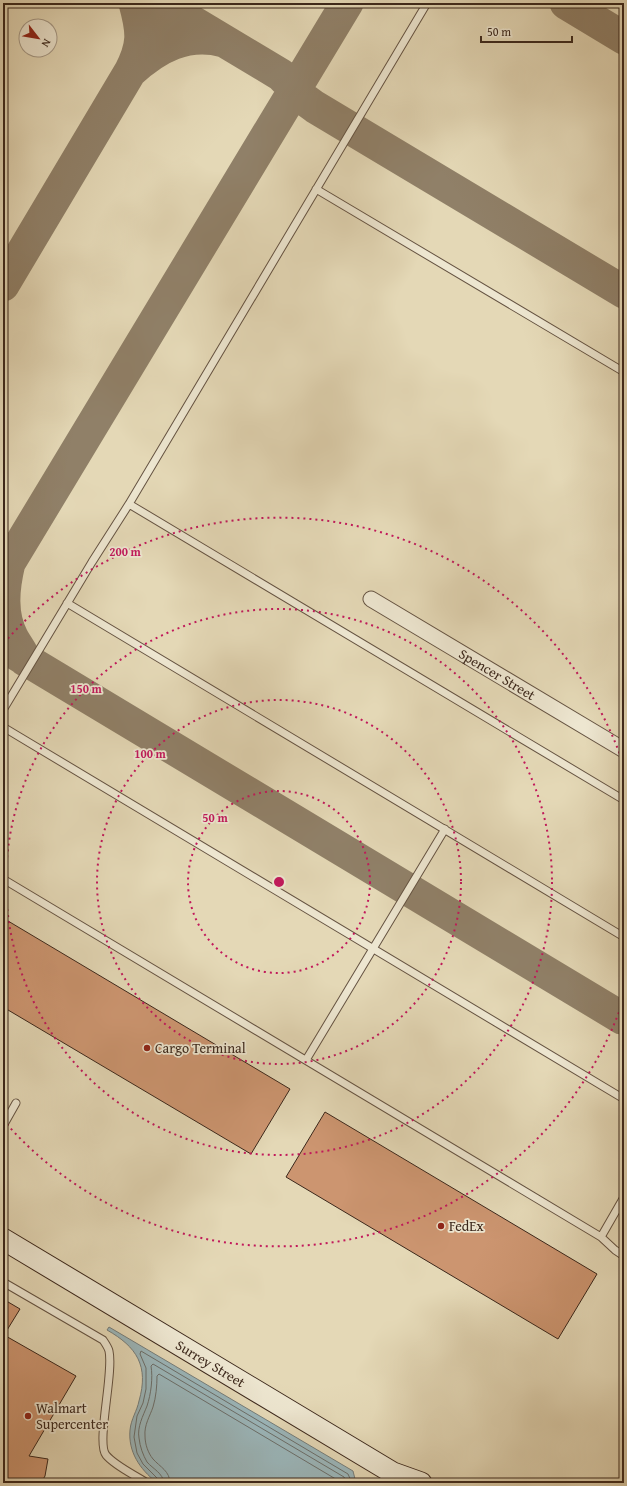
<svg xmlns="http://www.w3.org/2000/svg" width="627" height="1486" viewBox="0 0 627 1486" font-family="'Gentium Book Plus',serif">
<rect width="100%" height="100%" fill="#e4d8b6"/>
<filter id="stains"><feTurbulence type="fractalNoise" baseFrequency=".005" numOctaves="4"/><feColorMatrix values="0 0 0 0 .2 0 0 0 0 .09 0 0 0 0 .02 0 0 0 .5 -.17"/></filter>
<radialGradient id="worn" r=".72"><stop offset=".6" stop-color="#630" stop-opacity="0"/><stop offset="1" stop-color="#630" stop-opacity=".3"/></radialGradient>
<path fill="#9bb6ba" stroke="#757d7a" d="M109 1327 353 1471 356 1483 156 1482C140 1469 128 1452 130 1430 131 1419 137 1411 139 1401 149 1366 137 1347 107 1330Z"/>
<g fill="none" stroke-linecap="round" stroke-linejoin="round">
<path stroke="#6b6e6a" stroke-width="1" d="M159 1483 158 1479 143 1464 137 1453 134 1437 137 1416 143 1403 146 1389V1368L140 1354 141 1351 348 1474 352 1483
M164 1483C163 1473 153 1469 147 1462 143 1455 140 1447 139 1438 137 1427 143 1416 147 1406 151 1394 153 1378 151 1366L153 1364 344 1477 347 1483
M170 1483C170 1471 160 1467 153 1459 148 1453 145 1444 145 1436 144 1425 150 1416 153 1407 156 1397 157 1386 157 1376L159 1374 339 1481 340 1483"/>
<path stroke="#908068" stroke-width="33" d="M135 3C143 32 144 45 130 72 157 47 187 31 224 41
M161 3 281 75 304 99 315 107 624 292
M566 3 624 38
M3 285 171 3
M9 563C3 588 0 615 13 639 17 646 22 652 25 660
M3 570 9 563 347 3
M3 646 622 1018"/>
</g>
<path fill="#cc9570" stroke="#3b271b" d="M3 918 290 1089 251 1154 3 1007Z
M325 1112 597 1274 558 1339 286 1177Z
M3 1299 20 1309 4 1335 76 1376 29 1456 48 1459 45 1476 41 1483H3Z"/>
<g fill="none" stroke-linecap="round" stroke-linejoin="round">
<g stroke="#655342" stroke-width="9">
<path id="lane" d="M316 189 624 372
M129 504 624 800
M67 603 624 937
M3 710 92 562 129 504 427 3
M3 727 624 1099
M3 879 601 1237 615 1250 624 1256
M306 1060 445 829
M3 1126 16 1103
M601 1237 624 1197
M3 1282 103 1340C105 1343 108 1347 109 1351 114 1373 96 1443 106 1455 115 1466 135 1475 147 1483"/>
</g>
<g stroke="#655342" stroke-width="17">
<g id="street">
<path id="s1" d="M371 599 624 750"/>
</g>
</g>
<g stroke="#3b271b" stroke-width="23">
<g id="secondary">
<path id="s2" d="M3 1239 393 1473 421 1483"/>
</g>
</g>
<use href="#lane" stroke="#ede6d0" stroke-width="7"/>
<use href="#street" stroke="#ede6d0" stroke-width="15"/>
<use href="#secondary" stroke="#ede6d0" stroke-width="21"/>
</g>
<g fill="none" stroke="#c2185b" stroke-width="2" stroke-dasharray="2 4">
<circle cx="279" cy="882" r="91"/>
<circle cx="279" cy="882" r="182"/>
<circle cx="279" cy="882" r="273"/>
<path d="M623 1001A364 364 0 0 1 4 1121M4 643A364 364 0 0 1 623 763"/>
</g>
<g fill="#8f2418" stroke="#ede6d0" stroke-width="1.5">
<circle cx="147" cy="1048" r="4"/>
<circle cx="441" cy="1226" r="4"/>
<circle cx="28" cy="1416" r="4"/>
</g>
<g text-anchor="middle" dominant-baseline="central" stroke-width="3.5" stroke-linejoin="round" paint-order="stroke">
<g font-size="14" fill="#3b271b" stroke="#ede6d0">
<text stroke="none"><textPath href="#s1" startOffset="147">Spencer Street</textPath></text>
<text stroke="none"><textPath href="#s2" startOffset="242">Surrey Street</textPath></text>
</g>
<g font-size="14" fill="#3b271b" stroke="#ede6d0" text-anchor="start">
<text x="155" y="1048">Cargo Terminal</text>
<text x="449" y="1226">FedEx</text>
<text x="36" y="1408">Walmart<tspan x="36" dy="16">Supercenter</tspan></text>
</g>
</g>
<circle cx="279" cy="882" r="6" fill="#c2185b" stroke="#ede6d0" stroke-width="2"/>
<g font-size="12" text-anchor="middle" font-weight="bold" fill="#c2185b" stroke="#ede6d0" stroke-width="3.5" stroke-linejoin="round" paint-order="stroke">
<text x="125" y="556">200 m</text>
<text x="86" y="693">150 m</text>
<text x="150" y="758">100 m</text>
<text x="215" y="822">50 m</text>
</g>
<rect width="627" height="1486" fill="none" stroke="#e4d8b6" stroke-width="16"/>
<rect x="4" y="4" width="619" height="1478" fill="none" stroke="#3b271b" stroke-width="2"/>
<rect x="8" y="8" width="611" height="1470" fill="none" stroke="#3b271b"/>
<g transform="translate(38 38) rotate(121)"><circle r="19" fill="#ede6d0" stroke="#a69a88"/>
<path d="M0-3L7 15L0 10L-7 15Z" fill="#8f2418"/>
<text y="-6" font-size="11" font-weight="bold" text-anchor="middle" fill="#3b271b">N</text>
</g>
<path d="M481 36v6h91v-6" fill="none" stroke="#3b271b" stroke-width="2"/>
<text x="487" y="36" font-size="12" fill="#3b271b" stroke="#ede6d0" stroke-width="3" paint-order="stroke">50 m</text>
<rect width="100%" height="100%" filter="url(#stains)"/>
<rect width="100%" height="100%" fill="url(#worn)"/>
</svg>
